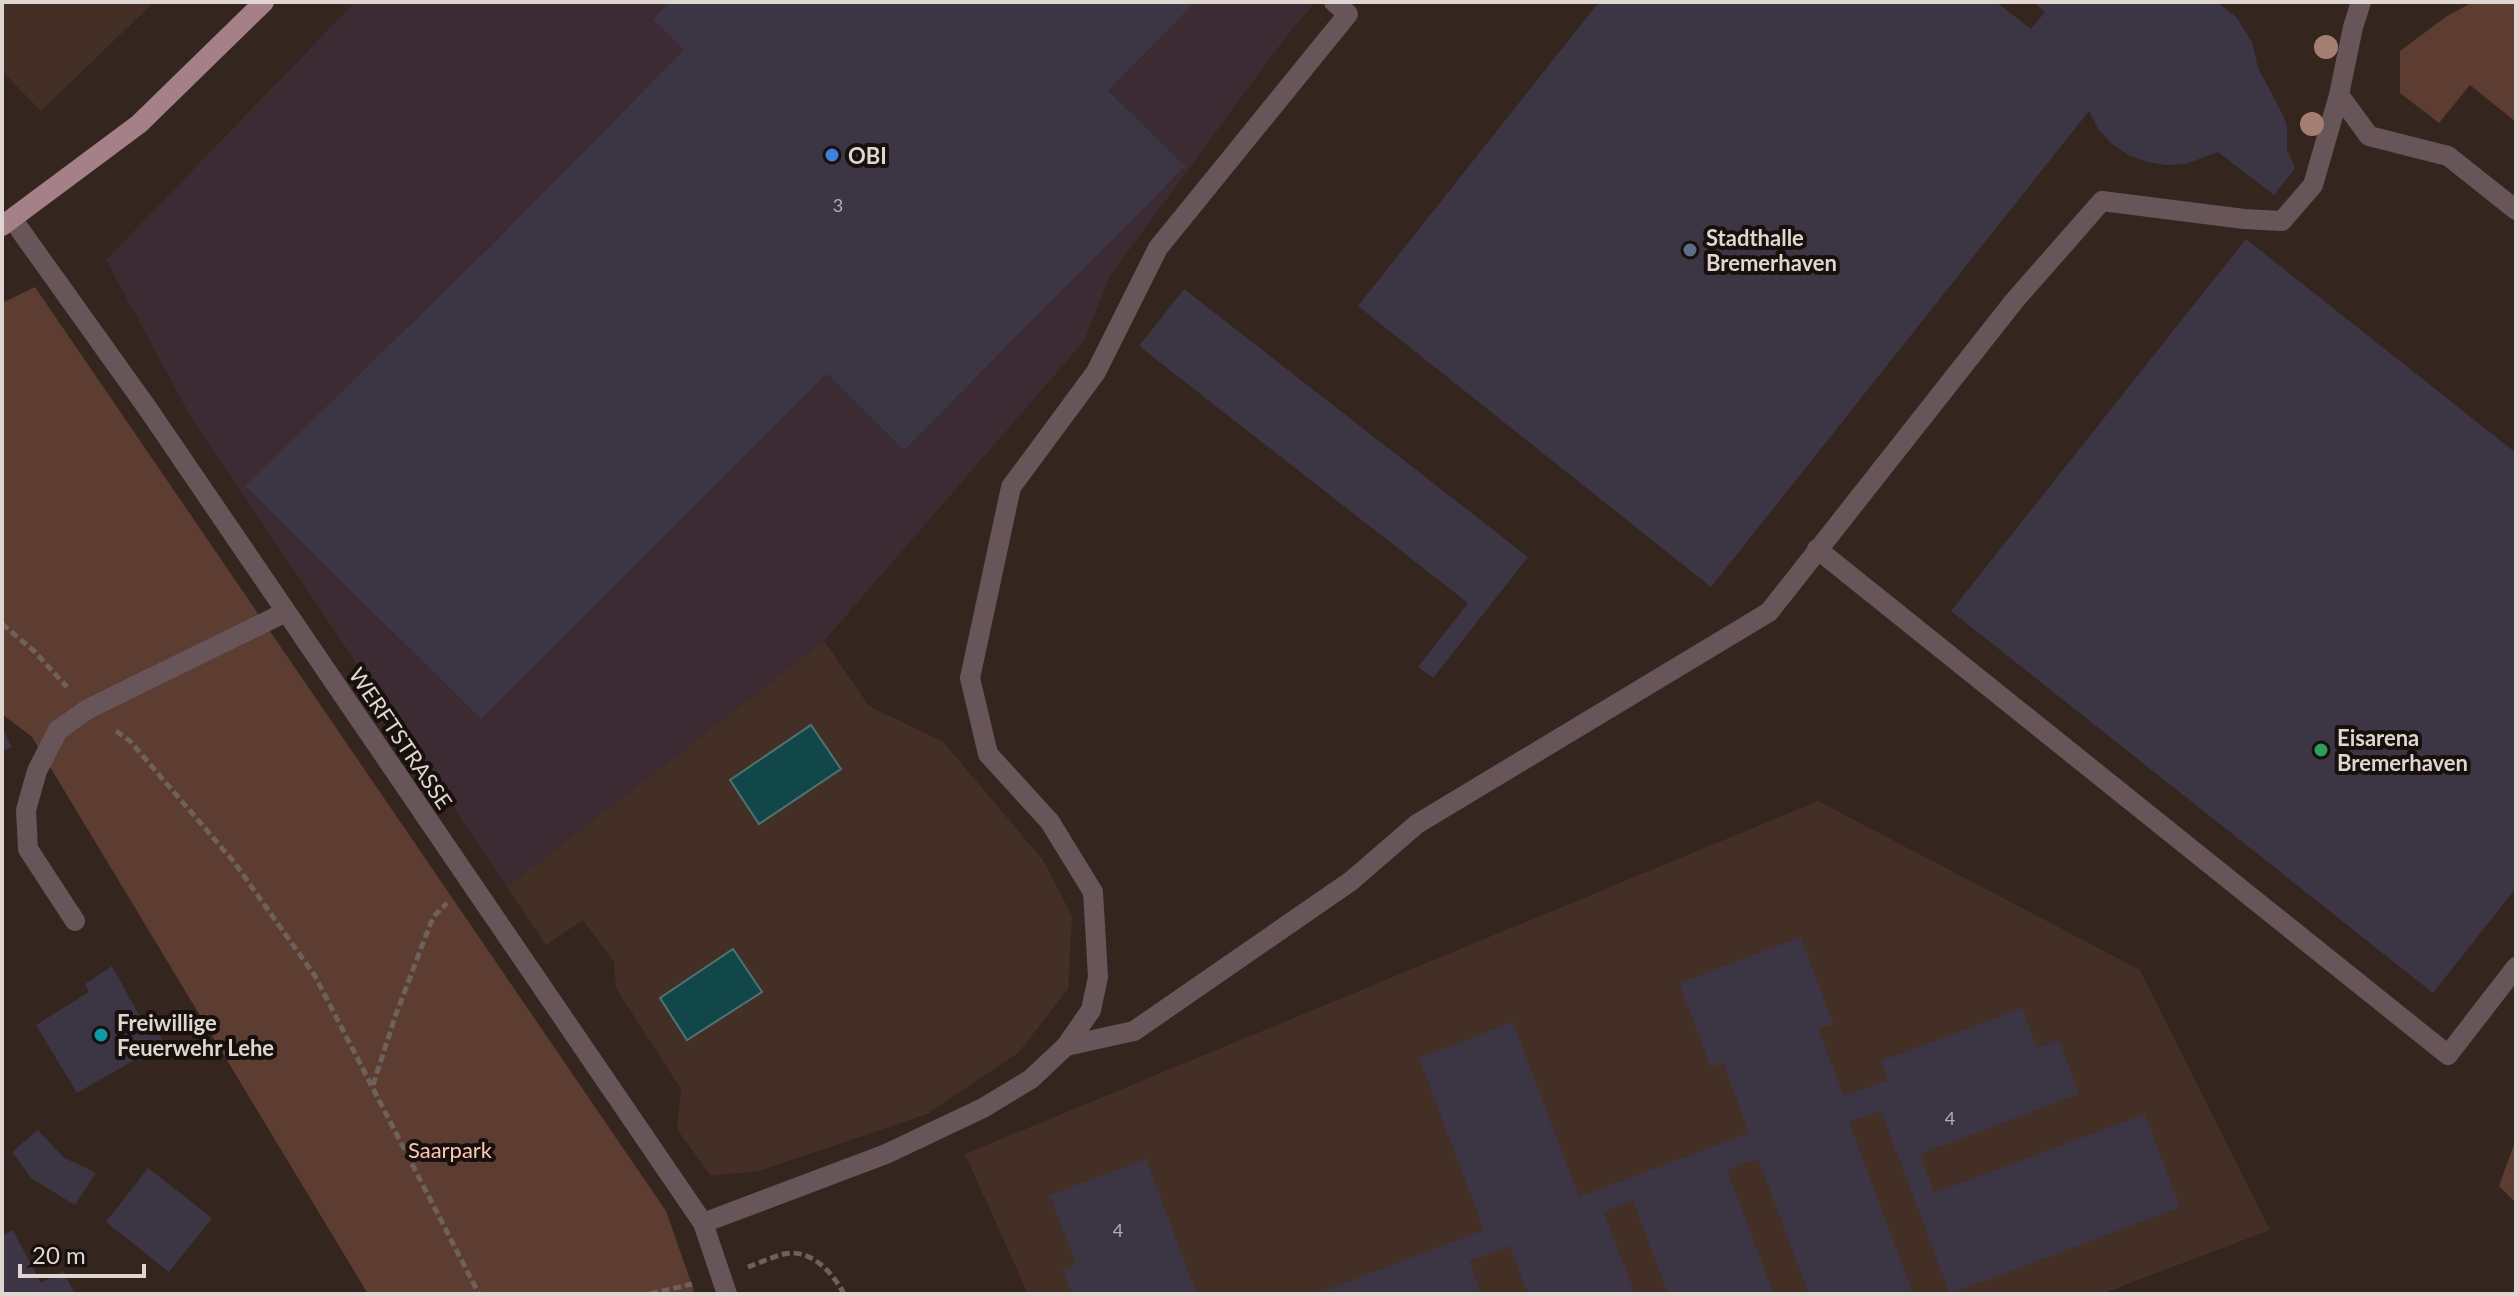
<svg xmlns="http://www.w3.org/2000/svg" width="2518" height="1296" viewBox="0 0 2518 1296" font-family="Lato,sans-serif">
<rect width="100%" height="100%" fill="#35251f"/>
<path fill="#3d2b33" d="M355 2H1316L1288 34 1110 276 1084 341 824 641 507 887 192 419 106 260Z"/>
<path fill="#442f27" d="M2 2H154L41 111 2 71Z
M824 641 869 706 943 742 1043 860 1072 916 1068 989 1018 1053 927 1114 759 1171 711 1176 677 1129 681 1089 616 988 614 962 583 920 546 945 507 887Z
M1818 801 2140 970 2270 1230 2101 1294H1028L965 1154Z"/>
<path fill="#5d3d31" d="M2473 2H2516V122L2470 85 2439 123 2400 93V51L2447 16Z
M35 287 666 1211 695 1294H368L32 737 2 714V303Z
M2516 1139V1203L2499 1186Z"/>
<path fill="#114749" stroke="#4f7272" stroke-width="2" d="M811 725 841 769 759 824 730 780Z
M733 949 762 992 687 1040 660 998Z"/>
<path fill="#3c3544" d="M670 2H1195L1108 91 1185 166 904 450 827 374 481 719 245 486 492 245 684 50 653 19Z
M1599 2H1996L2031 29 2045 12 2033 2H2217L2236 17 2252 42 2258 68 2284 117 2287 127V149L2295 168 2274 195 2218 152 2186 164 2166 165 2147 162 2128 155 2112 144 2098 129 2089 111 1711 587 1358 306Z
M2246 239 2516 453V888L2433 993 1951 611Z
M1184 289 1528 557 1433 678 1418 667 1468 603 1139 346Z
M2 727 12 747 2 752Z
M1801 937 1833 1024 1818 1029 1844 1096 1888 1080 1881 1061 2022 1008 2037 1048 2059 1040 2079 1094 1920 1154 1934 1193 2145 1114 2180 1207 1950 1294 1881 1111 1849 1122 1913 1294H1809L1758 1159 1727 1170 1774 1294H1668L1633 1200 1604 1212 1635 1294H1528L1510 1246 1469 1261 1481 1294H1316L1484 1230 1419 1058 1513 1022 1579 1197 1749 1133 1723 1063 1711 1067 1679 983Z
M112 966 146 1028 152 1023 164 1043 77 1093 36 1025 89 992 85 984Z
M38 1130 63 1157 96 1173 75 1205 31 1178 12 1152Z
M1146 1159 1197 1294H1072L1063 1270 1076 1264 1050 1195Z
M148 1168 212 1218 169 1272 106 1222Z
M13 1230 41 1283 63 1271 75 1294H2V1236Z"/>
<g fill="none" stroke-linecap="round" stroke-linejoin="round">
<path stroke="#6e605a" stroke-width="5" stroke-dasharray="8 4" stroke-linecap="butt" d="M2 624 34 651 67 687
M116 731 130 741 234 862 315 976 479 1294
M373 1085 395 1017 433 917 447 903
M748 1267C759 1263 772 1257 784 1254 811 1248 833 1273 844 1294
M650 1294 692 1284"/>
<path stroke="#685559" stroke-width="20" d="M2339 95 2369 136 2448 156 2516 210
M13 220 148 409 703 1223 727 1294
M1817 549 2448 1055 2516 967
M75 921 28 849 26 810 37 771 58 730 88 709 286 612
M1066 1046 1134 1031 1351 881 1417 824 1769 612 2015 300 2102 201 2244 219 2282 221 2313 185 2339 95 2353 27 2361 2
M703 1223 886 1154 983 1108 1031 1079 1066 1046 1091 1010 1098 977 1093 892 1050 822 988 754 970 678 1011 487 1096 372 1158 248 1348 14 1334 2"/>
<path stroke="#a58088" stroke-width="20" d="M2 226 139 124 264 2"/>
</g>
<g fill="#a47f71">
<circle cx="2326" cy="47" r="12"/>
<circle cx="2312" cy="124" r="12"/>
</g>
<circle fill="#3f7fe0" stroke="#17100d" stroke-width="3" cx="832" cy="155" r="8"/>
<circle fill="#5c6f8a" stroke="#17100d" stroke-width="3" cx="1690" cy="250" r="8"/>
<circle fill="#2e9e5b" stroke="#17100d" stroke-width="3" cx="2321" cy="750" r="8"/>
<circle fill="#0f9aa8" stroke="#17100d" stroke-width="3" cx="101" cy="1035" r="8"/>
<g text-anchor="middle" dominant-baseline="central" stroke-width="8" stroke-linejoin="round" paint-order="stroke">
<g font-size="18" fill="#b6adae">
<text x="838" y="205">3</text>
<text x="1950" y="1118">4</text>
<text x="1118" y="1230">4</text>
</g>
<g font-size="22" font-weight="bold" fill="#dfd5d1" stroke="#17100d" text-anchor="start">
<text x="848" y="155">OBI</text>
<text x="1706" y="237">Stadthalle<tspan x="1706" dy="25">Bremerhaven</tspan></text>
<text x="2337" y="737">Eisarena<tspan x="2337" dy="25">Bremerhaven</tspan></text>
<text x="117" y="1022">Freiwillige<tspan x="117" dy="25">Feuerwehr Lehe</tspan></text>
</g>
<g font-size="22" fill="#dfd5d1" stroke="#17100d">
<text transform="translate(401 738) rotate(56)">WERFTSTRASSE</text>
</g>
<g font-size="22" fill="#fec8b4" stroke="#17100d">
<text x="450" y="1149">Saarpark</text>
</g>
</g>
<rect width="2518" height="1296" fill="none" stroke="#dfd5d1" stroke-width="8"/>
<path d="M20 1264v12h124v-12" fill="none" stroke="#dfd5d1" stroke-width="4"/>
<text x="32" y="1264" font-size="24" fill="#dfd5d1" stroke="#17100d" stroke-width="6" paint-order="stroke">20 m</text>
</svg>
